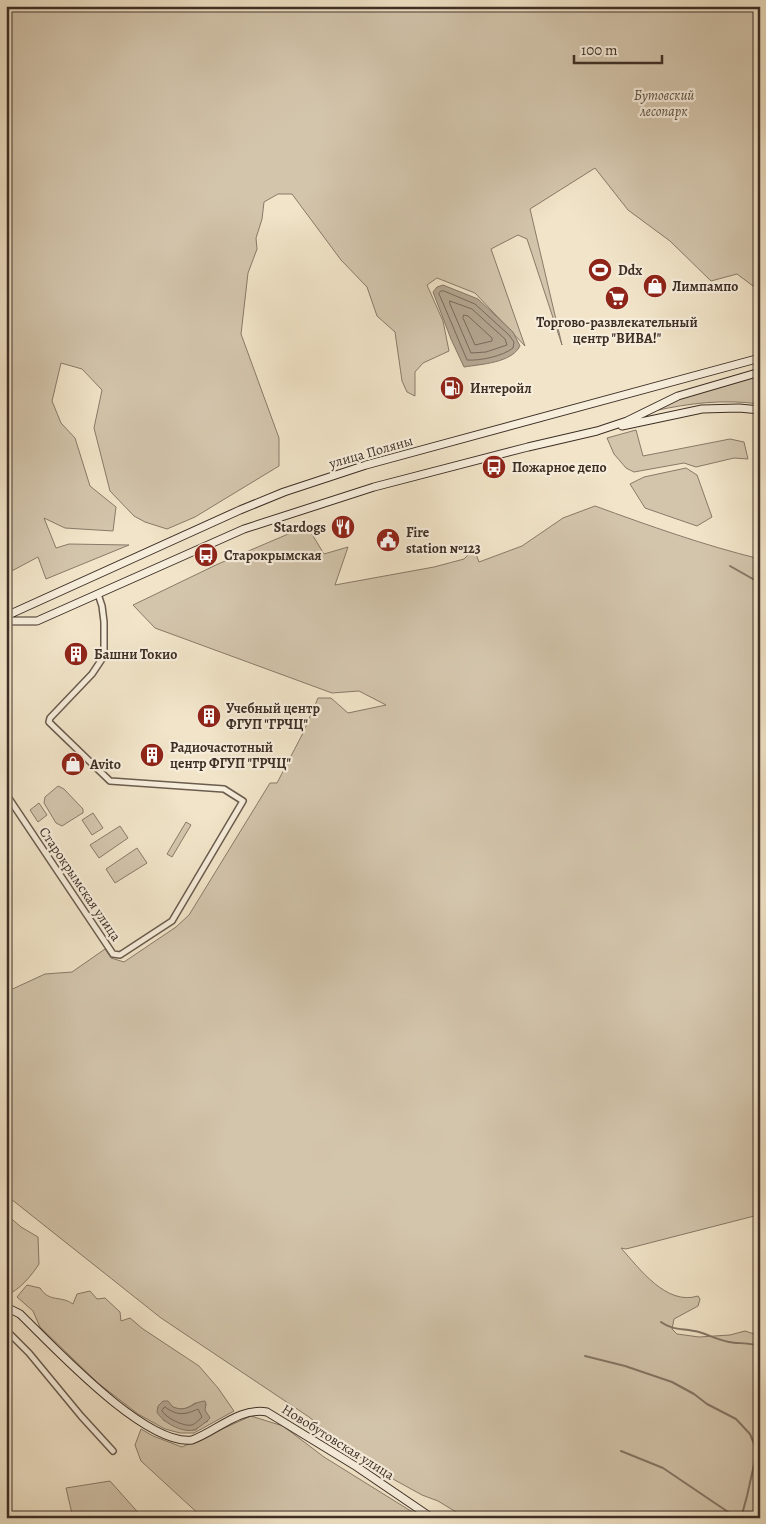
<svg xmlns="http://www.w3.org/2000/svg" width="766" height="1524" viewBox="0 0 766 1524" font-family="Alegreya,serif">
<rect width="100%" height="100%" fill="#f1e4c8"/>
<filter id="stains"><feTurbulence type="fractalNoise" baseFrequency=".004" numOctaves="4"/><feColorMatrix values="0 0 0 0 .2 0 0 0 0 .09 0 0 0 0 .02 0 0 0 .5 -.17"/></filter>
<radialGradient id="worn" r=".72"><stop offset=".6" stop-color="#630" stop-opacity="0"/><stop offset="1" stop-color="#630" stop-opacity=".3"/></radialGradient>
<path fill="#d3c5ac" stroke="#887a69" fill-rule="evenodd" d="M6 6H760V272L753 286 737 274 711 281 670 241 628 210 595 168 530 209 562 345 527 239 518 235 491 249 525 346 475 293 437 278 427 285 443 321 449 351 423 363 415 372V396L407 392 402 381 395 332 377 316 367 287 341 260 292 194H278L264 202 262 219 256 238 257 249 248 273 241 334 279 438V466L195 517 167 529 145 522 134 516 110 491 94 428 102 390 82 369 61 363 52 401 61 423 75 438 90 486 116 507 113 531 65 528 44 518 56 548 69 544 129 545 46 579 38 557 6 574Z
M760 375V404C723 399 690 403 654 411L673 400Z
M636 430 643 456 730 439 744 442 748 459 734 458 696 467 684 463 634 472 626 468 614 454 607 438Z
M686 468 697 475 712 517 697 526 645 508 630 484 644 477Z
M595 506C650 526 703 545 760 559V1211L758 1215 626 1249 621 1248C639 1268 666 1306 698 1296L700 1299 698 1306 674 1319 672 1329 677 1334 699 1337 730 1335 745 1331 760 1336V1518H466L438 1501 422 1495 382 1473 338 1441 309 1417 161 1318 6 1195V992L45 974 72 972 105 949 111 958 124 962 176 927 189 915 270 783H277L303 733 318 698H331L348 713 386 705 359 691 332 693 155 628 133 605 218 564 307 526 324 554 348 547 335 585 434 567 464 559 474 549 479 562 522 546 563 518Z
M58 786 64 789 83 809V813L81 814 62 826 56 823 44 803 45 797Z
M39 803 47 815 38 822 30 810Z
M93 813 103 828 92 835 82 820Z
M186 822 191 825 172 857 167 854Z
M120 826 128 838 99 858 90 845Z
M137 848 147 863 115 883 106 869Z
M6 1214 21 1227 38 1237 39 1264C32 1275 19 1291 6 1295Z
M27 1285 40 1288C50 1303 60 1295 73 1304L77 1294 90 1291 97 1299 105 1298 120 1312 121 1321 130 1318 143 1329 199 1366 218 1388 234 1411 194 1433H180L165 1429 138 1414 98 1383 40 1327 33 1311 17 1297ZM195 1403 206 1404 204 1410 208 1421 199 1426 196 1430H186L163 1420 170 1405C179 1412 187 1409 195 1403Z
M251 1416 283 1426 324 1457 422 1518H203L141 1461 135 1445 141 1429 153 1436 182 1447Z
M110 1481 143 1518H73L66 1488Z"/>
<path fill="#b4a691" stroke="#857666" d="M443 285 478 299 513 332 520 346C511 363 482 364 464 367L451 339 433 292 437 287Z
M163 1401H168L173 1407C189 1413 191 1402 205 1401L206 1404 205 1410 210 1418C208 1421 197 1429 194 1430 182 1433 162 1422 157 1412L158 1406Z"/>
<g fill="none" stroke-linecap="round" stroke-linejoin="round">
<path stroke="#796a5c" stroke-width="1" d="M441 291H444L475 304 509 335 514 342 513 348C503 356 480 361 467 360L443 303 439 294Z
M450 301 472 309 505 339 507 345 486 352 471 353 450 304Z
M464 315 468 316 492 338V341L475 345 463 318Z
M165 1407C177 1416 185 1415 198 1409L202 1417C200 1419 195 1424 192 1425 184 1427 166 1418 162 1411Z"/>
<path stroke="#857666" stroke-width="2" d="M743 11 748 6
M730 566 760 583
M661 1322C673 1331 684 1328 699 1332 709 1335 718 1340 729 1342 739 1344 752 1342 760 1347
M585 1356 625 1366 672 1382 694 1394 707 1404 736 1419 750 1434 757 1451 747 1496 741 1518
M621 1451 663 1468 737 1518
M760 1518V1516"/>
<g stroke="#6b5c4e" stroke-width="8">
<path id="street" d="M6 794 113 954 120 955 172 921 243 801 224 789 110 781 49 722 50 718 92 674 104 656V622L102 606 98 594
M6 1330 29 1353 81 1416 113 1451"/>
</g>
<g stroke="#3e2f26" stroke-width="9">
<path id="secondary" d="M622 426 702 409 739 408 760 410
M6 616 240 510 284 492 366 465 760 358
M6 621H37L244 529 374 487 528 447 597 431 627 421 678 396 760 372
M6 1307 20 1314C53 1346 145 1446 192 1440 217 1431 239 1407 267 1412L357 1467 432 1518"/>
</g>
<use href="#street" stroke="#f6eddb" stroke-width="5"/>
<use href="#secondary" stroke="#f6eddb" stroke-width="7"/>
</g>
<defs>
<g id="stadium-disc" transform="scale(1.25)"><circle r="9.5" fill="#8f2418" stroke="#f6eddb"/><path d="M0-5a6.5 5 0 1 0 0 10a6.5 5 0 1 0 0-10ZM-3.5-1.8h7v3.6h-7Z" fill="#fff"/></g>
<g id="shop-disc" transform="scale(1.25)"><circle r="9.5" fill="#8f2418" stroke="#f6eddb"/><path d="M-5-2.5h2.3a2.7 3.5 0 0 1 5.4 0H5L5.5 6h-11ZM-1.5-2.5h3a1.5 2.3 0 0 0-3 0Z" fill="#fff"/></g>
<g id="supermarket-disc" transform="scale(1.25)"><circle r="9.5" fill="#8f2418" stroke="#f6eddb"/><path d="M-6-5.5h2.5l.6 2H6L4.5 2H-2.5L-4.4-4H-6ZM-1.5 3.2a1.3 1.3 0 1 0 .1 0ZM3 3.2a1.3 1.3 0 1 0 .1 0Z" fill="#fff"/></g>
<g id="fuel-disc" transform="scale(1.25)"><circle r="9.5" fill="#8f2418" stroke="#f6eddb"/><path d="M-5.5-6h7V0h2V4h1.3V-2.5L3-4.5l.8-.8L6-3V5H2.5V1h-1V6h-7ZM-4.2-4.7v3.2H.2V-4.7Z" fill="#fff"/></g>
<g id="bus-disc" transform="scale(1.25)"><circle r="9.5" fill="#8f2418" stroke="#f6eddb"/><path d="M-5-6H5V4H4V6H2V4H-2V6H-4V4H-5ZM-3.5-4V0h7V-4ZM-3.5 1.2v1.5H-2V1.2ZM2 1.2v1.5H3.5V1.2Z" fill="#fff"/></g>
<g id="restaurant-disc" transform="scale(1.25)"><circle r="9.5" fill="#8f2418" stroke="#f6eddb"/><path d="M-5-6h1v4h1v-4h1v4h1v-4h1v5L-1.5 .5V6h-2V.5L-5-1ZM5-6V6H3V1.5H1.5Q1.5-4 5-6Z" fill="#fff"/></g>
<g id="civic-disc" transform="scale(1.25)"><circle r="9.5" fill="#8f2418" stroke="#f6eddb"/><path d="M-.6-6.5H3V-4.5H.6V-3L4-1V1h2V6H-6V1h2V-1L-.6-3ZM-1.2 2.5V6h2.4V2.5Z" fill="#fff"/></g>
<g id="building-disc" transform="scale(1.25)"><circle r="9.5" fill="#8f2418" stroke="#f6eddb"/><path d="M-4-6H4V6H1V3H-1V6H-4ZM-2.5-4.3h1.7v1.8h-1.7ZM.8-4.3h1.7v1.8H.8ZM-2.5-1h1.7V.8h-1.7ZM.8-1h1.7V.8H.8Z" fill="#fff"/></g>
</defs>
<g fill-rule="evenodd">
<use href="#stadium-disc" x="600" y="270"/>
<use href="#shop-disc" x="655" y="286"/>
<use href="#supermarket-disc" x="617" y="298"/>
<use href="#fuel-disc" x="452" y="388"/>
<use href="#bus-disc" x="494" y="467"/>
<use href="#restaurant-disc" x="343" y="527"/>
<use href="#civic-disc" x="388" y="540"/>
<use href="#bus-disc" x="206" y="555"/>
<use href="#building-disc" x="76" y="654"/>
<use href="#building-disc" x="209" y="716"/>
<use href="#building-disc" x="152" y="755"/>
<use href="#shop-disc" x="73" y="764"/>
</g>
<g text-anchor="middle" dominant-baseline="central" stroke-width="4.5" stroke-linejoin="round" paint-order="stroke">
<g font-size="14" font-style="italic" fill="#5c4d41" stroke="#f6eddb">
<text x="664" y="95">Бутовский<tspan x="664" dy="16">лесопарк</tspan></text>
</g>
<g font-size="14" font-weight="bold" fill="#3e2f26" stroke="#f6eddb" text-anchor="start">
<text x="618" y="270">Ddx</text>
<text x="672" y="286">Лимпампо</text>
<text x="617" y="322" text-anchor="middle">Торгово-развлекательный<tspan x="617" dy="16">центр "ВИВА!"</tspan></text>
<text x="470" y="388">Интеройл</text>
<text x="512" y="467">Пожарное депо</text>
<text x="326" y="527" text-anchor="end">Stardogs</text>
<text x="406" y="532">Fire<tspan x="406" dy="16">station №123</tspan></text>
<text x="224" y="555">Старокрымская</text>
<text x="94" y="654">Башни Токио</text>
<text x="226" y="708">Учебный центр<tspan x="226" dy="16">ФГУП "ГРЧЦ"</tspan></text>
<text x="170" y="747">Радиочастотный<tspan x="170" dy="16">центр ФГУП "ГРЧЦ"</tspan></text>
<text x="90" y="764">Avito</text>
</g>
<g font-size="14" fill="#3e2f26" stroke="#f6eddb">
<text transform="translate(371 452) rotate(-16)">улица Поляны</text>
<text transform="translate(80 884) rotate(56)">Старокрымская улица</text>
<text transform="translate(338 1442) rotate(32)">Новобутовская улица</text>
</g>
</g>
<rect width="766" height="1524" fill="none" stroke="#f1e4c8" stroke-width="25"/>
<rect x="8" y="8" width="751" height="1509" fill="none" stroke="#3e2f26" stroke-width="2.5"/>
<rect x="12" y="12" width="741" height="1499" fill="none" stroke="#3e2f26"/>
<path d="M574 55v8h88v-8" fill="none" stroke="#3e2f26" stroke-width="2.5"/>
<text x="581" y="55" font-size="15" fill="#3e2f26" stroke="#f6eddb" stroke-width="4" paint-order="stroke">100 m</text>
<rect width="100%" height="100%" filter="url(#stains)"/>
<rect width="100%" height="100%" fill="url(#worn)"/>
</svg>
